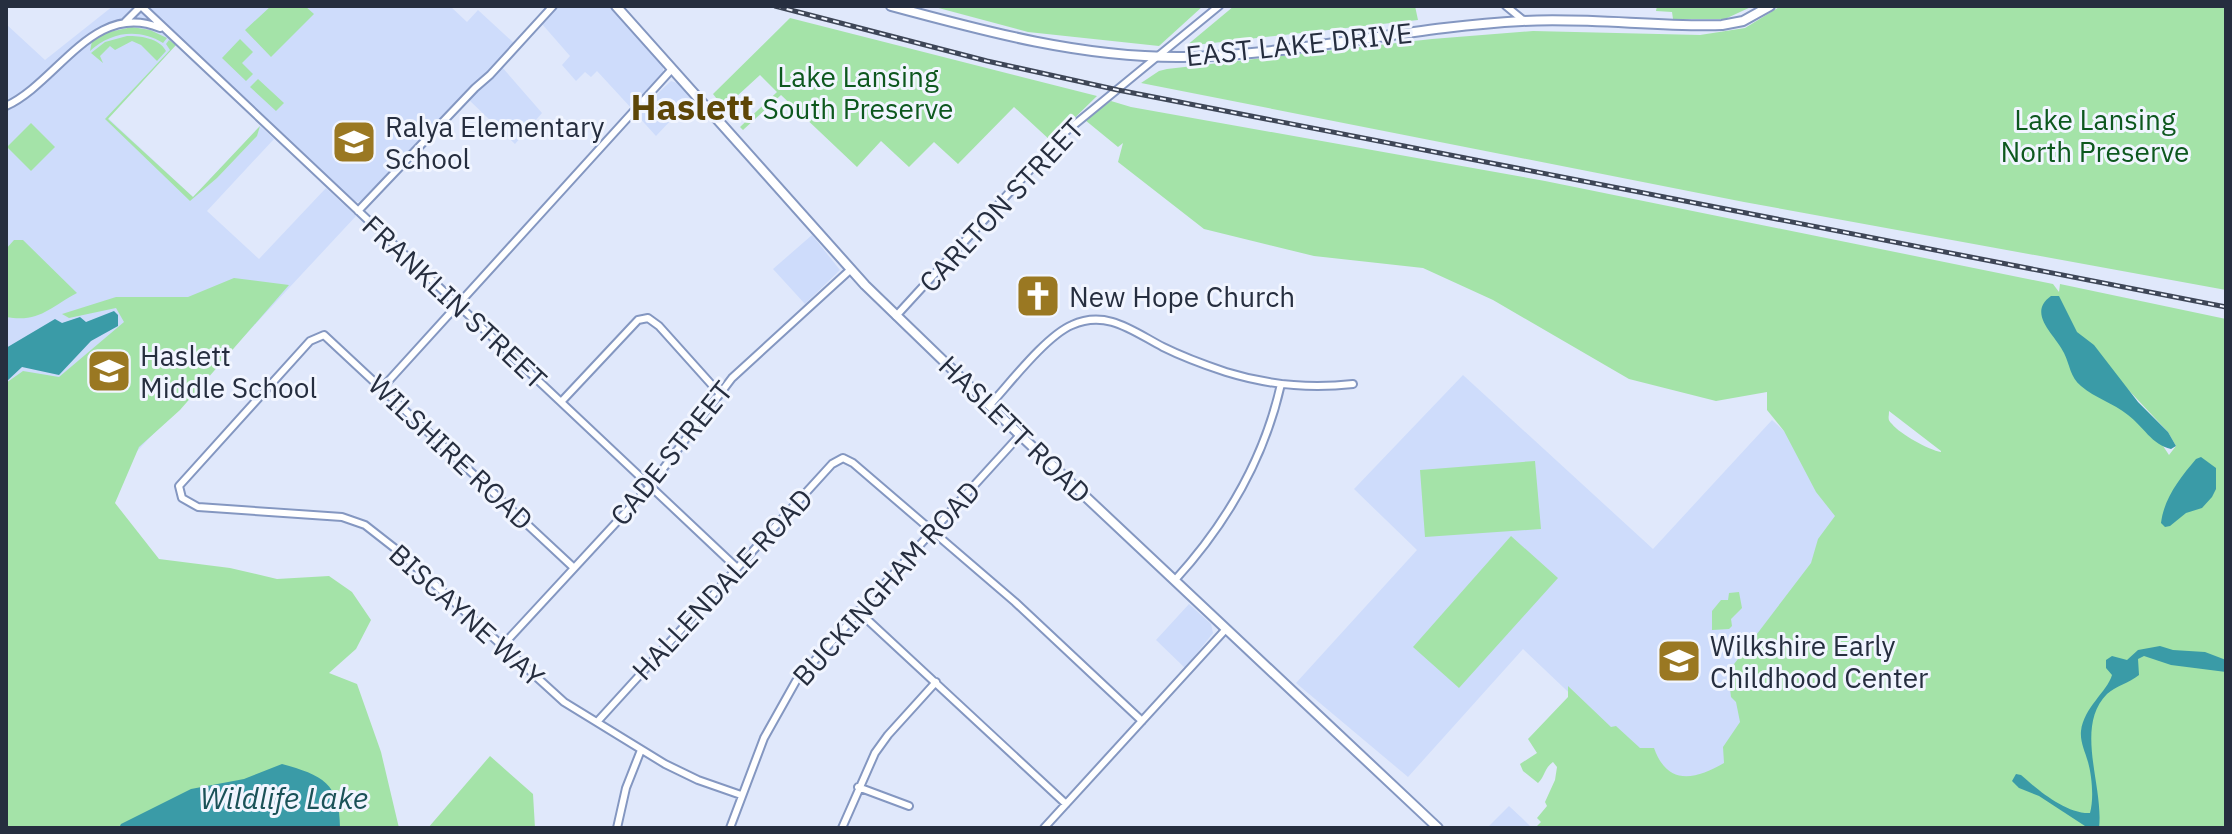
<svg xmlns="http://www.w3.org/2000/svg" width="2232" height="834" viewBox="0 0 2232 834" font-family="'IBM Plex Sans',sans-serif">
<rect width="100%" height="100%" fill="#e0e8fb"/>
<path fill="#cedcfb" d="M113 6H136L176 45 108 118 193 197 260 126 274 139 207 211 259 259 326 188 356 216 6 592V24L45 60Z
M147 6H450L467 22 478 10 515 44 488 73 472 84 363 200 358 202 352 200Z
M558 6H609L663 66V73L632 109 597 71 591 77 585 72 576 81 562 65 570 56 542 24Z
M502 67 542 113 515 144 468 99Z
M671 81 677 83 691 99 656 136 636 114Z
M812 235 840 270 805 304 773 269Z
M1463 375 1653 549 1772 420 1816 460 1858 542 1762 728 1702 796 1682 800 1523 649 1408 777 1296 683 1417 550 1354 489Z
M1189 604 1211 624 1213 633 1185 668 1156 640Z
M1509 806 1523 819 1532 828H1487Z"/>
<path fill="#a4e3a8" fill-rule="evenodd" d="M271 6H305L314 14 271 57 245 30Z
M931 6H1203L1159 46 1028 32Z
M1234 6H1415L1418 20 1186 46Z
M1657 6H1753L1725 19H1673L1672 12 1656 11Z
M1781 6H2226V290L1744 202 1141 83 1159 71 1167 69 1432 39 1533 31 1700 35 1745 28Z
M790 18 1097 96 1051 141 1014 107 958 164 934 142 909 167 881 141 857 167 781 95 743 130 740 127 777 92 760 75 724 108 713 94Z
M132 27 150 30 167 38 163 43C138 28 111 32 90 51L92 41 105 33Z
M127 36C141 36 159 38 166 51L157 61 141 45 132 41 115 50 110 46 100 56 103 63 91 53 105 42Z
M240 39 253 52 242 63 253 74 246 81 222 58Z
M169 40 176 45 108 119 193 197 260 126 257 136 217 178 190 201 105 119 170 50 166 44Z
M258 79 284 103 276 111 250 87Z
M1111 101 1131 107 1545 181 2053 284 2059 292 2060 284 2226 319V828H1535L1541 822 1537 818 1547 806 1545 802 1555 780 1557 767 1553 762C1544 768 1545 777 1538 783L1523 771 1520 764 1537 753 1528 739 1568 697V686L1611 727 1616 726 1640 748H1654C1668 787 1696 779 1724 763L1723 747 1740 722 1736 702 1731 697 1728 672 1811 563 1818 539 1835 516 1816 492 1784 431 1767 410V392L1716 401 1629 379 1493 300 1423 268 1314 256 1204 229 1118 162 1123 143 1118 147 1085 120ZM2121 382 2168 432 2176 446 2169 455ZM1889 411 1941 451V452C1929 450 1900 434 1892 424 1887 419 1889 418 1889 411Z
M31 123 55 147 31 171 7 147Z
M14 240H23L77 293C50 307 40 323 6 317V249Z
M234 278 289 285 180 410 139 447 115 503 159 559 230 568 277 579 329 576 352 592 371 620 356 649 329 673 357 684 381 752 399 828H6V383L23 371 59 377 124 322 116 308 69 318 62 314 116 297H188Z
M1535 461 1541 529 1425 537 1420 470Z
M1511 536 1558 578 1459 688 1413 647Z
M1739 592 1742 608 1731 619 1732 626 1729 629 1712 630V611L1721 600H1728L1729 593Z
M490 756 533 794 535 828H428Z"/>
<path fill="#3a9ba7" d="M2051 296H2059L2077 332 2094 345 2138 402 2168 432 2176 446 2171 449C2152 445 2143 426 2128 415 2113 403 2095 398 2081 386 2070 377 2070 365 2064 353 2056 335 2026 314 2051 296Z
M114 311 118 315V326L91 341 59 375 22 367 6 382V348L55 319 62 323 80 317 86 322Z
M2201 457 2216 468V489L2212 497 2202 508 2186 513 2170 526 2165 527 2161 523C2164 498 2180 478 2196 459Z
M2160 646 2173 650 2205 652 2226 660V672L2171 665 2144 656 2138 659 2139 675C2129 683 2116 686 2107 694 2074 727 2104 786 2099 828L2085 826 2039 796 2019 788 2012 781 2016 774 2021 775C2038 790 2066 814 2090 813 2094 799 2092 776 2088 762 2085 751 2080 742 2081 731 2084 707 2107 692 2112 675L2106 668V660L2112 656 2127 660 2138 650Z
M282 764C322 775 340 783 340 828H119L121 824 191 789 244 779Z"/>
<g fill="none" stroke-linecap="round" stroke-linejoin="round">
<g stroke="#8497c1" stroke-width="10">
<path id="street" d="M141 6 737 568
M1506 6 1523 20
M125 22 141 6
M6 106C57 83 94 0 160 28
M358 211 475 88 490 75 553 6
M896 316 1063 134 1219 6
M383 387 672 69
M561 402 638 320 648 318 659 326 720 394
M989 406C1010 383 1046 336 1072 325 1107 309 1134 332 1163 347 1183 357 1205 365 1226 372 1268 385 1310 389 1353 384
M574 568 324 335 310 341 179 486 182 498 198 507 342 517 365 525 397 550 564 702 665 764 698 780 741 795
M1175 580C1227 523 1264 460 1281 384
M858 611 1066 804
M502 646 650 486 732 378 850 270
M597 722 832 464 843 458 853 463 1015 602 1142 721
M858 787 909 806
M617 828 626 788 641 750
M730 828 764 738 796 681 1020 435
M842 828 875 753 888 735 936 682
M1044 828 1226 629"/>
</g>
<g stroke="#8497c1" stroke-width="12">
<path id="secondary" d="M616 6 865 285 1020 435 1438 828
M891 6C987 32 1083 58 1183 57 1297 55 1409 27 1522 21 1588 17 1656 27 1722 25L1743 21 1770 6"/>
</g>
<use href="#street" stroke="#fff" stroke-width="6"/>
<use href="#secondary" stroke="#fff" stroke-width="8"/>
<g stroke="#3e4657" stroke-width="5">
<path id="rail" d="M775 6 987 61 1118 90 2226 307"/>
</g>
<use href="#rail" stroke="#f1f5ff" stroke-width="2" stroke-dasharray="6" stroke-linecap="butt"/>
</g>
<defs>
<g id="school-square" transform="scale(2.3)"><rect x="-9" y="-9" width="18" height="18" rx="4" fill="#9a7822" stroke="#f1f5ff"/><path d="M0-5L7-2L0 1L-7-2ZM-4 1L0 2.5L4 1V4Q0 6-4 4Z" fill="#fff"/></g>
<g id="church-square" transform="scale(2.3)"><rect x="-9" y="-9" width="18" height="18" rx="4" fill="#9a7822" stroke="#f1f5ff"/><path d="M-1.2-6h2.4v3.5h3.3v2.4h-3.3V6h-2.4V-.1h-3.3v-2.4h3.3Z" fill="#fff"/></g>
</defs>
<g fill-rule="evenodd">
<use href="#school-square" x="354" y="142"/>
<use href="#church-square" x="1038" y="296"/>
<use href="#school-square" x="109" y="371"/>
<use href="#school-square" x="1679" y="661"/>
</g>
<g text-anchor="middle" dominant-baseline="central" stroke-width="6" stroke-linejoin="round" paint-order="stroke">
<g font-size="28" fill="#262e3f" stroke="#f1f5ff">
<text transform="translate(1299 44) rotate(-6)">EAST LAKE DRIVE</text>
<text transform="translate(1001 205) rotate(-47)">CARLTON STREET</text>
<text transform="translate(455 302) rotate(43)">FRANKLIN STREET</text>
<text transform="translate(1015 429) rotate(44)">HASLETT ROAD</text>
<text transform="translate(451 452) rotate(43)">WILSHIRE ROAD</text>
<text transform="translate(671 453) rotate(-51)">CADE STREET</text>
<text transform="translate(886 583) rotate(-48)">BUCKINGHAM ROAD</text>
<text transform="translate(722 584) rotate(-47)">HALLENDALE ROAD</text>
<text transform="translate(467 615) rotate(42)">BISCAYNE WAY</text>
</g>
<g font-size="28" fill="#0d581e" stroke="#f1f5ff">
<text x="858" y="76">Lake Lansing<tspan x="858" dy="32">South Preserve</tspan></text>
<text x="2095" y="119">Lake Lansing<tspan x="2095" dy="32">North Preserve</tspan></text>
</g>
<g font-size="28" fill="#262e3f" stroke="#f1f5ff" text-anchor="start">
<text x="385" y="126">Ralya Elementary<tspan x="385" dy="32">School</tspan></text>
<text x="1069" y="296">New Hope Church</text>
<text x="140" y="355">Haslett<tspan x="140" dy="32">Middle School</tspan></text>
<text x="1710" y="645">Wilkshire Early<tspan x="1710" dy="32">Childhood Center</tspan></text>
</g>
<g font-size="30" font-style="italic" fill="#1b5258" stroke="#f1f5ff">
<text x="284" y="797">Wildlife Lake</text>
</g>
<g font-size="36" font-weight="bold" fill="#5d4607" stroke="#f1f5ff">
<text x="692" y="106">Haslett</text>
</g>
</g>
<rect width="2232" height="834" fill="none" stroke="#262e3f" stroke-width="16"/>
</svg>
